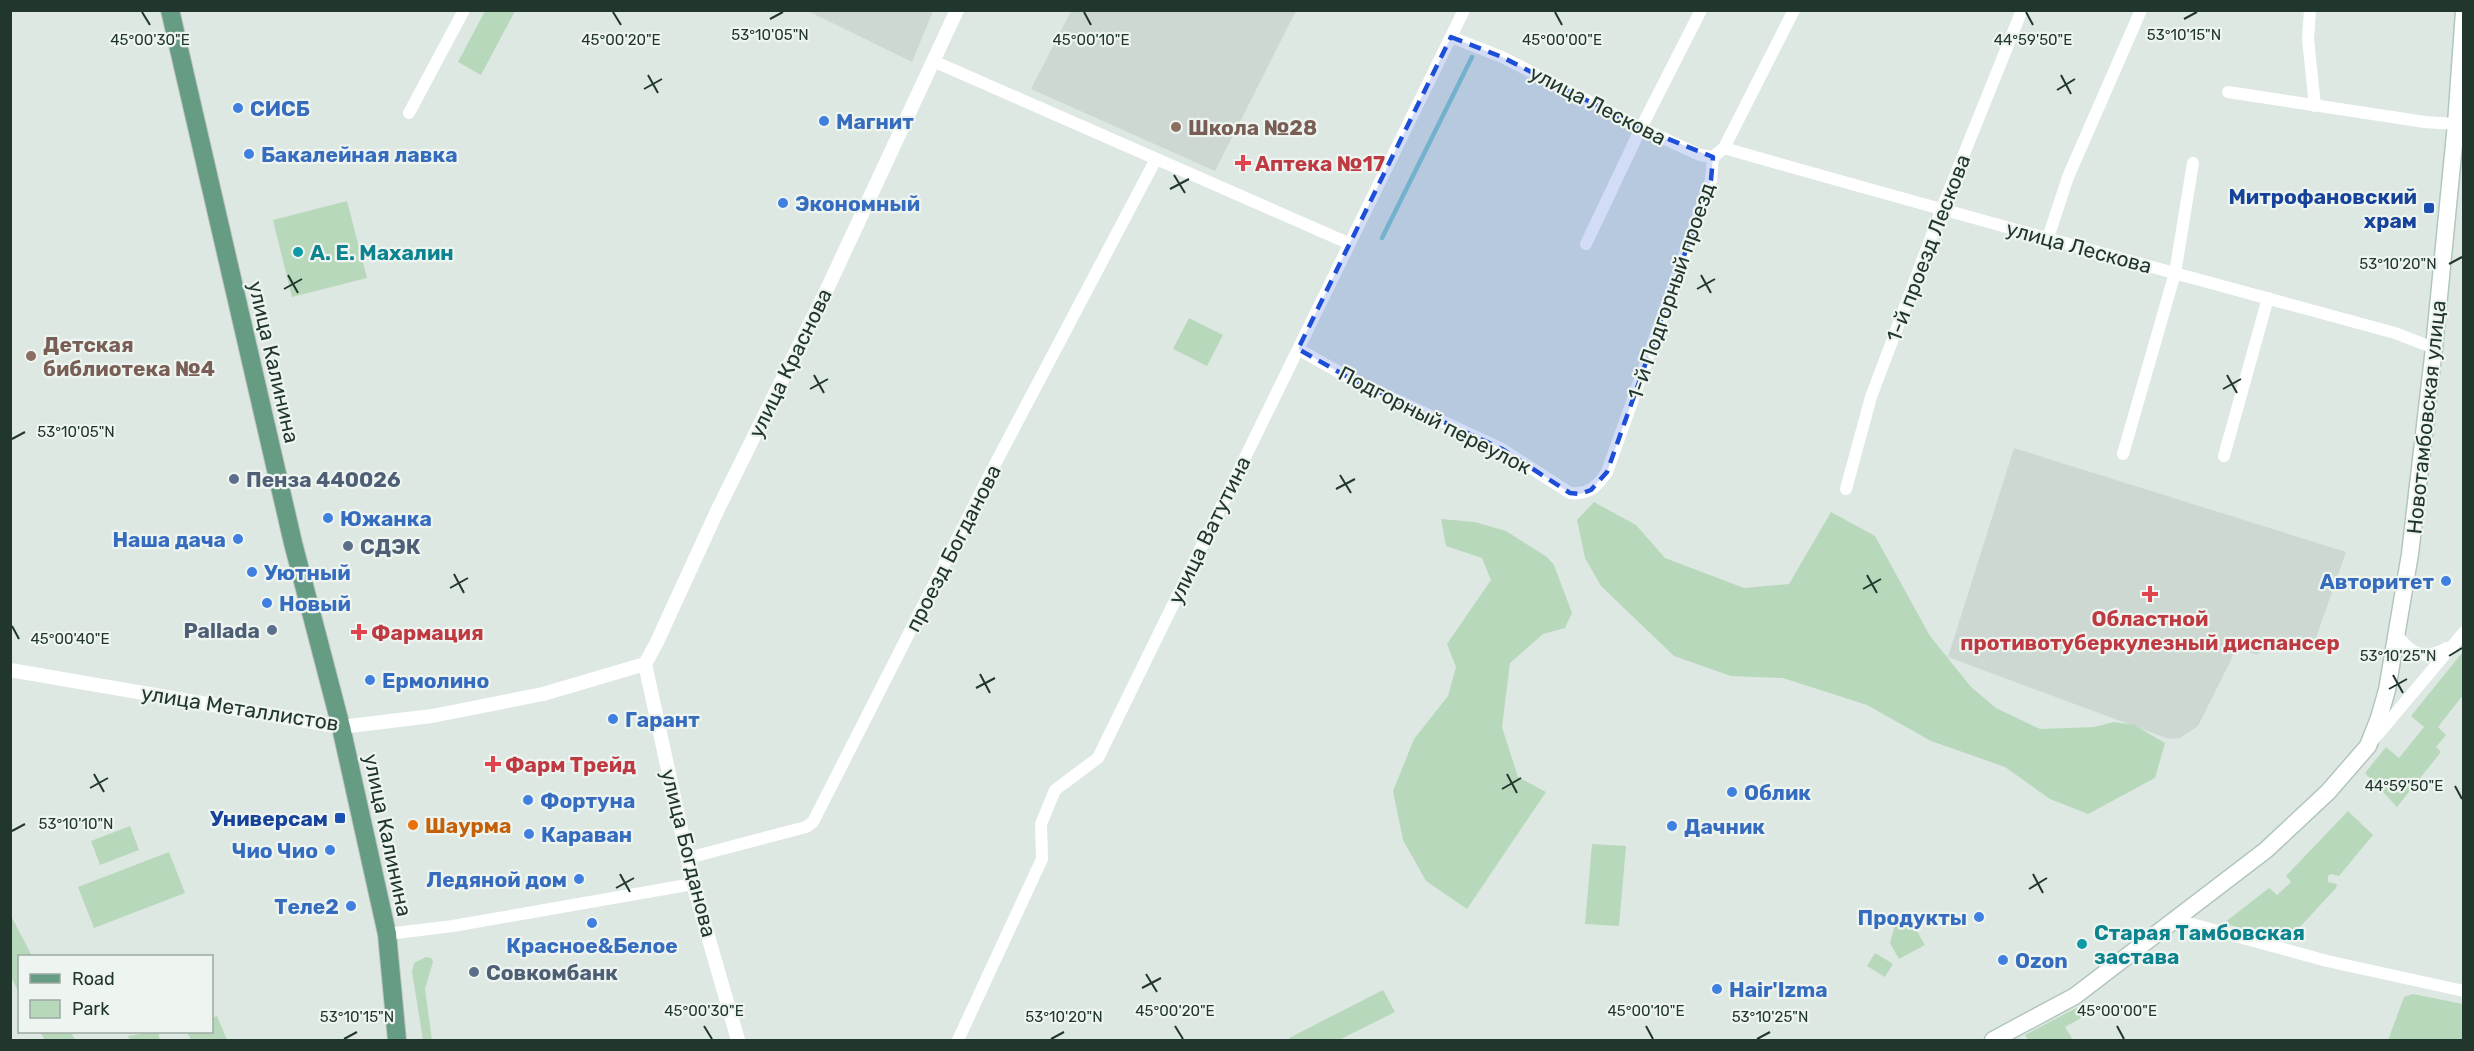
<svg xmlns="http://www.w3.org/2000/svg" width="2474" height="1051" viewBox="0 0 2474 1051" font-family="Rubik,sans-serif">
<rect width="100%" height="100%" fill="#dee8e2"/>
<path fill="#ccd8d1" d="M808 11H933L912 62Z
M1071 11V10L1296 11 1215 171 1031 89Z
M2014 448 2346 552 2311 652 2266 636 2258 655 2237 648 2198 726 2180 738 2169 739 1948 657Z"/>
<path fill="#b8d8bb" d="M485 11H515L481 75 458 62Z
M347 201 367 278 292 297 273 220Z
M1189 318 1223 335 1207 366 1173 349Z
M1594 502 1636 525 1665 558 1744 588 1789 584 1831 512 1875 536 1930 636 1971 687 1996 708 2040 729 2094 727 2114 722 2134 725 2165 743 2155 778 2088 814 2050 799 2005 767 1931 741 1867 705 1783 678 1731 676 1674 656 1601 586 1585 558 1577 520Z
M1441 519 1475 522 1506 531 1547 557 1554 565 1572 613 1565 628 1543 634 1510 663 1502 727 1518 777 1546 792 1467 909 1426 881 1403 840 1393 791 1414 739 1448 696 1456 667 1447 644 1491 580 1482 558 1446 546Z
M2462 653 2463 695 2438 727 2446 735 2436 747 2441 752 2397 807 2365 773 2386 747 2399 758 2424 727 2411 716Z
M2348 811 2373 835 2339 876 2331 874 2328 876V882L2337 884 2336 888 2286 942 2224 923 2269 888 2277 895 2291 882 2286 876Z
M130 826 139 850 100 865 91 841Z
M1592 844 1626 846 1619 926 1585 924Z
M169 852 185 893 94 928 78 887Z
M10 914 32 956H20L19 993 11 977Z
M1896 921 1917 931 1925 945 1899 959 1890 943Z
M1875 953 1893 964 1885 977 1867 966Z
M426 957 431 958 433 962 425 989 432 1040H423L412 972 414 963Z
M1383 990 1395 1012 1339 1040H1291L1289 1038Z
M2413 994 2463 1004V1040H2388L2404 997Z
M2078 1007 2083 1017 2065 1027 2073 1040H2028L2025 1035Z
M217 1016 227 1040H191L187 1032H212V1018Z
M40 1032H71L75 1040H45Z
M151 1032H158L160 1040H130L128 1036Z"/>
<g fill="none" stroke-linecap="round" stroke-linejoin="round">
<path stroke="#89caca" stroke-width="4.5" d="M1382 238 1472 57"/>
<g stroke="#b2c7bc" stroke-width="19">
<path id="secondary" d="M1993 1040 2075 996 2266 850 2328 792 2368 746 2379 718 2387 690 2410 554 2434 348 2456 124 2464 11"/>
</g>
<g stroke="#bcc3c0" stroke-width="20">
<path id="primary" d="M170 10 293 543 341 727 387 934 397 1040"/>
</g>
<path stroke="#fff" stroke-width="12" d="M2310 10 2308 39 2315 106
M1451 37 1502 57 1641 128 1700 155 1713 157
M933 61 1348 243
M2228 92 2425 122 2456 124
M409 113 464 10
M1724 148C1947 212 2171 272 2395 333L2434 348
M2048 238 2068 177 2141 10
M1586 244 1641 128 1701 10
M1298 349 1353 380 1502 449 1570 493C1588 495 1597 487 1607 472L1711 180 1713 157 1724 148 1794 10
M2123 454 2175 273 2193 163
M2224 456 2268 298
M1846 489 1871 397 1941 211 2022 10
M2396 633C2409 654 2425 661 2447 648
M2374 739 2464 632
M688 858 806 827 813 822 992 470 1156 159
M2177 920 2327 961 2464 991
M387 934 453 926 693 884
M958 1040 1042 859 1041 824 1055 790 1098 758 1464 10"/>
<path stroke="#fff" stroke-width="14" d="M645 664 656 644 718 509 829 285 957 10
M645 664 693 884 738 1040
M10 670 341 727 432 716 543 694 645 664"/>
<use href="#secondary" stroke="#fff" stroke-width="16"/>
<use href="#primary" stroke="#669b84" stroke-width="18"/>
</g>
<path fill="#1d4ed8" fill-opacity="0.2" stroke="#1d4ed8" stroke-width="4.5" stroke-dasharray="12 8" stroke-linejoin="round" d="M1451 37 1502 57 1641 128 1713 157 1711 180 1607 472 1591 490 1580 494 1570 493 1502 449 1353 380 1298 349Z"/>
<path fill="none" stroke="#21372d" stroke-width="2" d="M142 12 150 25M613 12 621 25M1084 12 1091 25M1555 12 1562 25M2026 12 2033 25M770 19 783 12M2184 19 2197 12M648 75 658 93M2061 75 2071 94M644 89 662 79M2057 90 2075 79M1174 175 1185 193M1170 189 1189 179M2449 264 2462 257M288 275 298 293M1701 275 1711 293M284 289 302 279M1697 289 1715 279M814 375 824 393M2227 375 2237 393M810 389 828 379M2223 389 2241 379M12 439 25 432M1340 475 1351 493M1336 489 1355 479M454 574 464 593M1867 575 1877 593M450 588 468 578M1863 589 1881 579M12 626 19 639M2449 656 2462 648M980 674 990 693M2393 675 2403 693M976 688 995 678M2389 689 2407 679M94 774 104 792M1507 774 1517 793M2455 786 2462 799M90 788 108 778M1502 789 1521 778M12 831 25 824M620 874 630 892M2033 874 2043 893M616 888 634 878M2029 889 2047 878M1146 974 1157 992M1142 988 1161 978M704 1026 712 1039M1175 1026 1183 1039M1646 1026 1653 1039M2117 1026 2124 1039M344 1039 357 1032M1051 1039 1064 1032M1757 1039 1770 1032"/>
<g fill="#3f7fe0" stroke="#eef5f0" stroke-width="2">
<circle cx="238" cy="108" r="6"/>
<circle cx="824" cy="121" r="6"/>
<circle cx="249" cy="154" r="6"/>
<circle cx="783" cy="203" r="6"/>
<circle cx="328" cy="518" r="6"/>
<circle cx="238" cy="539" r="6"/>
<circle cx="252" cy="572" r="6"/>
<circle cx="2446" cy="581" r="6"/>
<circle cx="267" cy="603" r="6"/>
<circle cx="370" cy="680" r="6"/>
<circle cx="613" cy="719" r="6"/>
<circle cx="1732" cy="792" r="6"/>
<circle cx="528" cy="800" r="6"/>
<circle cx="1672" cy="826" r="6"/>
<circle cx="529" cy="834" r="6"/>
<circle cx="330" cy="850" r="6"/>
<circle cx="579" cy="879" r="6"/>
<circle cx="351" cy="906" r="6"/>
<circle cx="1979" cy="917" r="6"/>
<circle cx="592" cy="923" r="6"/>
<circle cx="2003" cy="960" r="6"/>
<circle cx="1717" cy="989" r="6"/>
</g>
<g fill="#8d6e63" stroke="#eef5f0" stroke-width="2">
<circle cx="1176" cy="127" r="6"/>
<circle cx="31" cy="356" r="6"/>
</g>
<g fill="#e0444e" stroke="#eef5f0" stroke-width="2">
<path d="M1240 154h6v6h6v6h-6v6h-6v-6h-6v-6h6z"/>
<path d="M2147 585h6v6h6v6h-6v6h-6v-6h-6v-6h6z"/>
<path d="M356 623h6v6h6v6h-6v6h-6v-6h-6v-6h6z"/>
<path d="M490 755h6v6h6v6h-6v6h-6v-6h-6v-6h6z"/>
</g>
<g fill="#1a4fb4" stroke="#eef5f0" stroke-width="2">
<rect x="2423" y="202" width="12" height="12" rx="3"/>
<rect x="334" y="812" width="12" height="12" rx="3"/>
</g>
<g fill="#0f9aa8" stroke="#eef5f0" stroke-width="2">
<circle cx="298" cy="252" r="6"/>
<circle cx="2082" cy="944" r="6"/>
</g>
<g fill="#5c6f8a" stroke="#eef5f0" stroke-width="2">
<circle cx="234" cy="479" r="6"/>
<circle cx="348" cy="546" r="6"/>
<circle cx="272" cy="630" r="6"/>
<circle cx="474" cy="972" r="6"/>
</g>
<circle fill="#e8710a" stroke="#eef5f0" stroke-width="2" cx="413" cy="825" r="6"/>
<g text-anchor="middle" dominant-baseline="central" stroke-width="4.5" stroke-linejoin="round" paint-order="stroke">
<g font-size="21" fill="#21372d" stroke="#eef5f0">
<text transform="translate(1598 105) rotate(27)">улица Лескова</text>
<text transform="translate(2079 247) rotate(15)">улица Лескова</text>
<text transform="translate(1928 248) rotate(-69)">1-й проезд Лескова</text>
<text transform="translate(1671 291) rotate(-71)">1-й Подгорный проезд</text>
<text transform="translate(274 362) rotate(77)">улица Калинина</text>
<text transform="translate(790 363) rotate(-64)">улица Краснова</text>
<text transform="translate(2426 417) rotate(-84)">Новотамбовская улица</text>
<text transform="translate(1435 420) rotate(27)">Подгорный переулок</text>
<text transform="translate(1209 530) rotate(-64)">улица Ватутина</text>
<text transform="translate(953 548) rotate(-63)">проезд Богданова</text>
<text transform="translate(240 708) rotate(9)">улица Металлистов</text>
<text transform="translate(388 835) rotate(78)">улица Калинина</text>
<text transform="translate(689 853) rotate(76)">улица Богданова</text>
</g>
<g font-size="21" font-weight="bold" fill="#366cbe" stroke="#eef5f0" text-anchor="start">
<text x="250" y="108">СИСБ</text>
<text x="836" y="121">Магнит</text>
<text x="261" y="154">Бакалейная лавка</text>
<text x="795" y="203">Экономный</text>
<text x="340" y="518">Южанка</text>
<text x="226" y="539" text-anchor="end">Наша дача</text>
<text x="264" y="572">Уютный</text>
<text x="2434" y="581" text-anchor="end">Авторитет</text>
<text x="279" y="603">Новый</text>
<text x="382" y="680">Ермолино</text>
<text x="625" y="719">Гарант</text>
<text x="1744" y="792">Облик</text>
<text x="540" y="800">Фортуна</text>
<text x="1684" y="826">Дачник</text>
<text x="541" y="834">Караван</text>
<text x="318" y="850" text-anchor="end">Чио Чио</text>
<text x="567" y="879" text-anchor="end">Ледяной дом</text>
<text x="339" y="906" text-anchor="end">Теле2</text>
<text x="1967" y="917" text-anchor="end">Продукты</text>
<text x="592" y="945" text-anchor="middle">Красное&amp;Белое</text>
<text x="2015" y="960">Ozon</text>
<text x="1729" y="989">Hair'Izma</text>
</g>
<g font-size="21" font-weight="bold" fill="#785e54" stroke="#eef5f0" text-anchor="start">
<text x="1188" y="127">Школа №28</text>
<text x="43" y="344">Детская<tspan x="43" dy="24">библиотека №4</tspan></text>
</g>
<g font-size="21" font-weight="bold" fill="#be3a42" stroke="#eef5f0" text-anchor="start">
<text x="1255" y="163">Аптека №17</text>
<text x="2150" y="618" text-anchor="middle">Областной<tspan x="2150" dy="24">противотуберкулезный диспансер</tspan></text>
<text x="371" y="632">Фармация</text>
<text x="505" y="764">Фарм Трейд</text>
</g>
<g font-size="21" font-weight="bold" fill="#164399" stroke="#eef5f0" text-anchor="end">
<text x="2417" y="196">Митрофановский<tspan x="2417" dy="24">храм</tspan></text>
<text x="328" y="818">Универсам</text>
</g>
<g font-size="21" font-weight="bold" fill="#0d838f" stroke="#eef5f0" text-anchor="start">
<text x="310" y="252">А. Е. Махалин</text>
<text x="2094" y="932">Старая Тамбовская<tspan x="2094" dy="24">застава</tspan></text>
</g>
<g font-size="21" font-weight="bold" fill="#4e5e75" stroke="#eef5f0" text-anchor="start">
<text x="246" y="479">Пенза 440026</text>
<text x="360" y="546">СДЭК</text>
<text x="260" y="630" text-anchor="end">Pallada</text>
<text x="486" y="972">Совкомбанк</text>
</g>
<g font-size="21" font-weight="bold" fill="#c56008" stroke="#eef5f0" text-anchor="start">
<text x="425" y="825">Шаурма</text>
</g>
</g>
<g font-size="15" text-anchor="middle" fill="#21372d" stroke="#eef5f0" stroke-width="4.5" stroke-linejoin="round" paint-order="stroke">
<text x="770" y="40">53°10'05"N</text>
<text x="2184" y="40">53°10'15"N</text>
<text x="150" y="45">45°00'30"E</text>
<text x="621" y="45">45°00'20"E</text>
<text x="1091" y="45">45°00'10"E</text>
<text x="1562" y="45">45°00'00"E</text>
<text x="2033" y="45">44°59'50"E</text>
<text x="2398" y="269">53°10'20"N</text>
<text x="76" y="437">53°10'05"N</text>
<text x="70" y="644">45°00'40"E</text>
<text x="2398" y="661">53°10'25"N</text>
<text x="2404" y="791">44°59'50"E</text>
<text x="76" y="829">53°10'10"N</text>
<text x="704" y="1016">45°00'30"E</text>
<text x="1175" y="1016">45°00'20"E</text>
<text x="1646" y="1016">45°00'10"E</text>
<text x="2117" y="1016">45°00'00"E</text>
<text x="357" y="1022">53°10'15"N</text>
<text x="1064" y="1022">53°10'20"N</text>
<text x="1770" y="1022">53°10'25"N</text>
</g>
<rect width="2474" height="1051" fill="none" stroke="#21372d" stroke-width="24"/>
<rect x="18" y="955" width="195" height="78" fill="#eef5f0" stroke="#9ca9a2" stroke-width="1.5"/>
<rect x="30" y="974" width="30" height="9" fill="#669b84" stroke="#9ca9a2" stroke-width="1.5"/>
<text x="72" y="985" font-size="18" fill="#21372d">Road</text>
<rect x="30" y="1000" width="30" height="18" fill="#b8d8bb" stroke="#9ca9a2" stroke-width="1.5"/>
<text x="72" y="1015" font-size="18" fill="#21372d">Park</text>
</svg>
